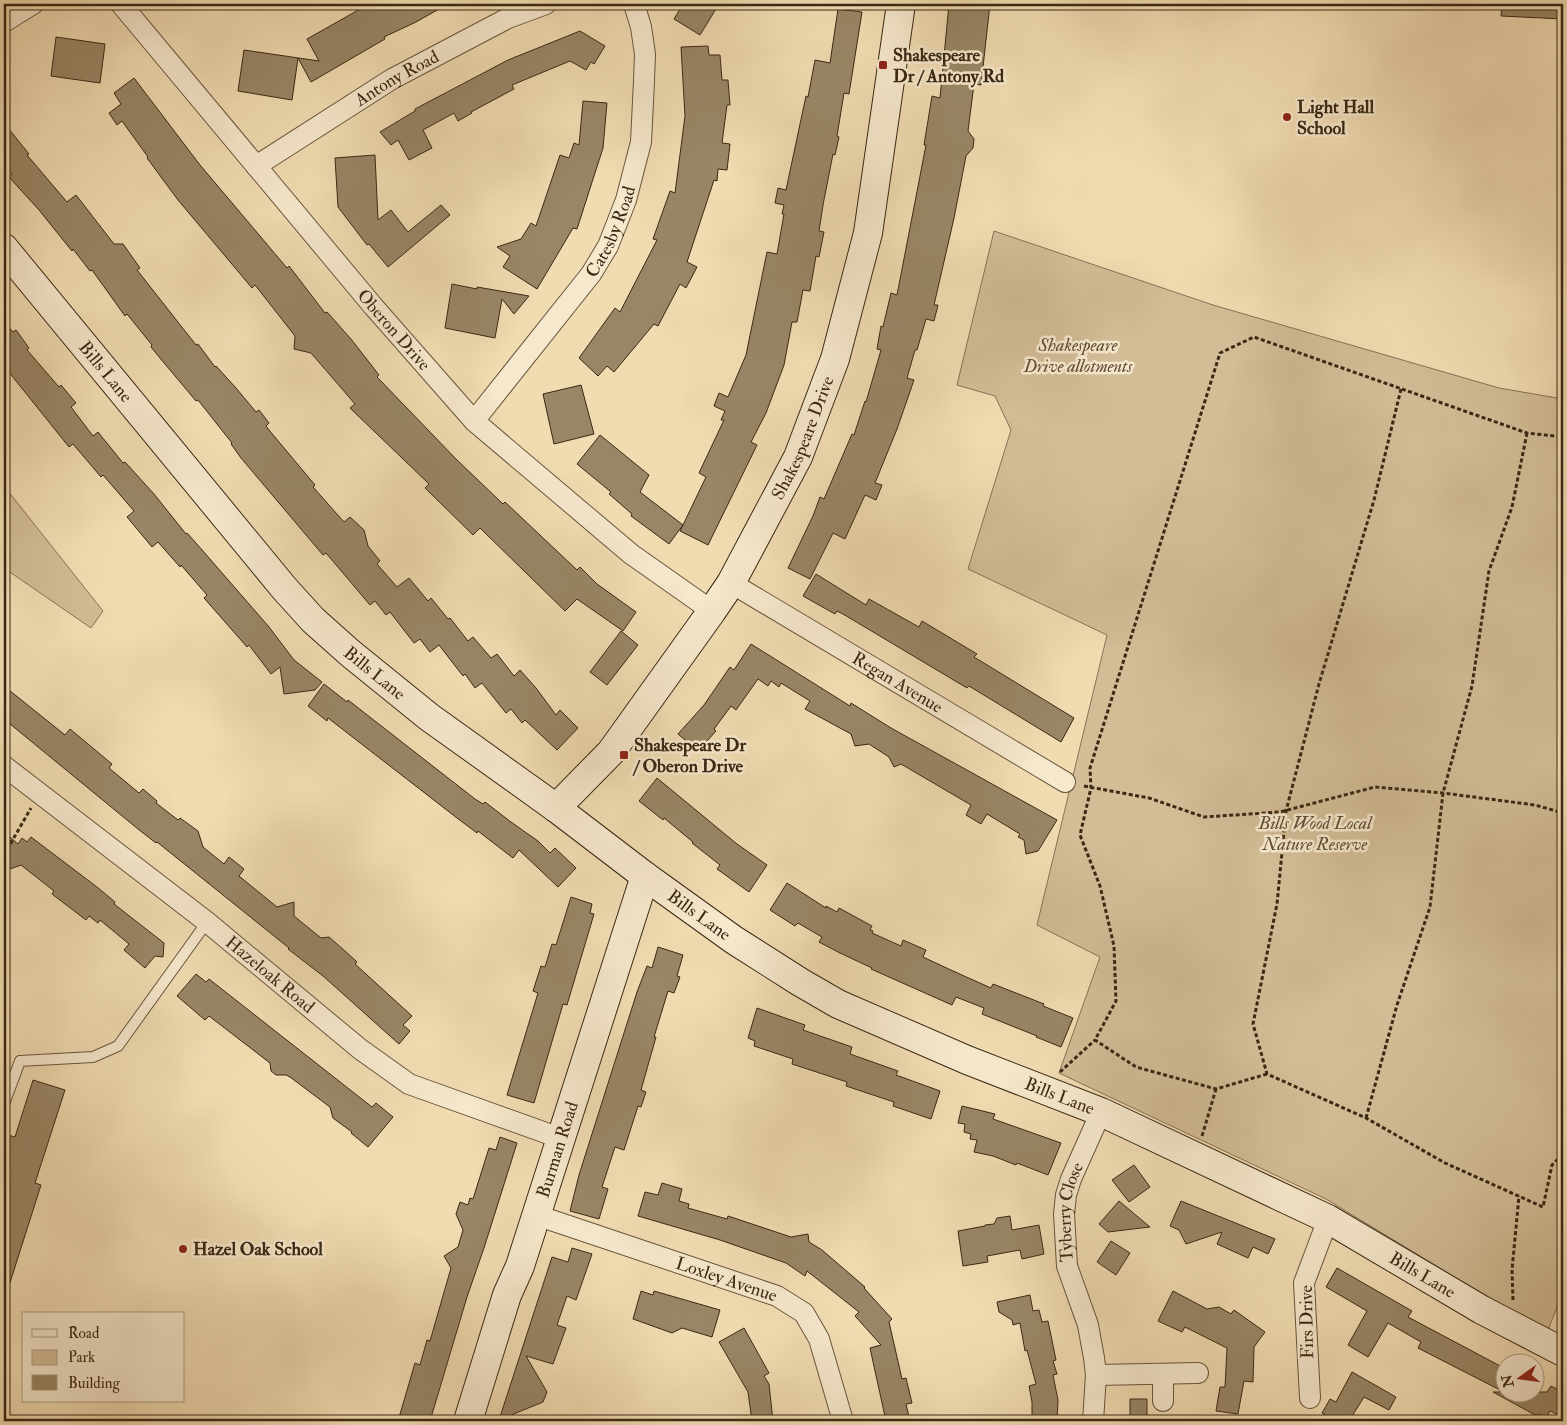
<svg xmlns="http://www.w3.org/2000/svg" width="1567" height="1425" viewBox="0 0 1567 1425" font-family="'IM FELL Double Pica',serif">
<rect width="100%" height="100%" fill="#f1dcb2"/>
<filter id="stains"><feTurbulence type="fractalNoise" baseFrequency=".004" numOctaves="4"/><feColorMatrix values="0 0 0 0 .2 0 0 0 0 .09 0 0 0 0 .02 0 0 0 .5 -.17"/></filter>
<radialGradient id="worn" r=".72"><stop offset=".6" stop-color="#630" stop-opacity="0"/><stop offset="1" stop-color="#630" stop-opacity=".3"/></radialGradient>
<path fill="#d2bd97" stroke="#867256" d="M994 231 1213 305 1499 388 1563 399V1291L1547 1333 1326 1199 1059 1073 1100 957 1037 925 1107 635 968 569 1011 430 995 396 957 385Z
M4 486 103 611 91 628 4 568Z"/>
<path fill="#998666" stroke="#3a2814" d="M369 4H448L416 22 384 37 385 39 311 82 298 58 292 100 238 91 244 50 319 61 307 39Z
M683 4H719L700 35 674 19Z
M949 4H990L981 85 974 84 968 131 974 139 973 148 966 156 954 218 934 305H938L934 321 926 319 917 350H915L907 378 914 380 897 429 875 483 882 485 876 500 865 495 845 539 833 533 810 579 788 568 813 516 820 497 824 499 852 434 854 435 865 401 866 402 881 350 877 349 881 326 883 327 891 293 897 295 926 145H924L932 96 940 98Z
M1502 4H1563V19L1501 16Z
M838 9 862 12 849 94 844 93 837 136 839 137 835 155 833 154 823 205 819 231 824 232 819 257 816 256 810 291 803 290 797 322H792L784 365 766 413 751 442 757 445 708 545 680 531 683 525 669 544 631 516 632 514 609 494 611 492 577 464 600 435 649 475 640 492 683 525 706 477 699 473 724 420H721L725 411 714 406 719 393 728 397 746 355 767 252 777 254 784 214H782L784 205 775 203 778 188 786 190 806 96 808 97 815 60 830 63Z
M580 31 605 46 594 64 591 62 586 70 570 61 512 85 514 89 471 112 472 113 458 121 454 113 423 130 432 148 409 160 398 140 391 145 380 132 415 111V109L508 60Z
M56 37 105 44 100 83 51 76Z
M708 46 709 55H720L722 80H728L730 105H727L722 143 730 144 727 170 718 169 717 181 714 180 687 262 697 267 686 288 680 284 658 326 654 324 614 372 607 366 598 376 579 358 615 308 620 312 657 240 653 239 670 191 675 193 685 116 681 47Z
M134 78 200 165 287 268 289 266 325 313 327 312 351 339 379 375 377 377 456 459 503 504 505 502 577 570 580 567 597 584 636 612 623 631 577 599 565 611 480 528 473 535 425 488 429 484 350 408 355 404 311 353 294 349 295 336 255 285 252 288 178 200 147 158 148 157 122 121 117 125 109 113 121 104 114 93Z
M583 101 607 103 603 148 577 229 573 228 537 289 503 267 510 256 497 247 521 239 531 223 536 226 560 155 569 158 574 143 579 145Z
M4 123 29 154 27 155 67 202 76 195 114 244H123L140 268 137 270 196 345 198 344 215 367 216 366 236 388 256 412 259 410 269 423 266 426 269 430 315 485 313 487 344 522 350 517 364 530 368 546 380 561 377 564 397 587 409 578 428 601 431 598 448 619 450 618 468 641 473 637 491 658 497 654 514 676 520 670 536 688 556 715 560 710 578 728 557 750 525 720 522 723 511 709 506 713 482 683 475 688 465 674 463 676 439 645 430 652 420 639 414 643 390 612 386 615 375 601 370 605 326 553 323 555 241 458 231 444 232 443 198 400 196 401 160 358 151 347 152 345 127 314 125 316 92 270 90 271 73 249 72 251 39 210 9 177 12 174 4 164Z
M375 155 378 220 391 210 408 232 441 205 450 215 388 267 369 244 367 245 338 207 335 158Z
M452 284 477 289V287L529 296 514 314 502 299 495 338 445 328Z
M4 322 13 332 16 330 29 348 27 350 59 387 61 385 76 403 71 407 93 436 98 432 123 463 125 462 154 494 186 534 187 533 203 551 269 627 294 660 322 682 315 690 284 694 280 667 271 674 249 645 247 647 204 598 207 595 181 565 180 567 158 542 152 547 127 517 134 511 103 475 101 477 73 444 69 447 4 366Z
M581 385 594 434 554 444 543 394Z
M816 574 866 605 869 599 919 627 922 621 977 654 974 657 1074 718 1061 742 969 686 967 688 843 614 837 611 835 614 803 596Z
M621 631 638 645 607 685 590 672Z
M751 644 850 706 851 703 891 728 1057 820 1038 851 1026 854 1024 840 1018 837 1020 834 987 814 981 824 966 815 971 805 901 764 894 767 889 757 869 744 855 746 851 734 805 709 810 701 781 683 779 687 771 681 768 686 758 679 736 710 731 706 714 729 716 731 698 751 678 734 704 705 730 667 734 670Z
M324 684 347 702 348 700 475 799 483 804 485 802 511 822 538 841 550 853 555 848 576 868 558 887 519 850 513 858 478 831 477 833 457 818 328 718 327 721 308 706Z
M4 686 65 735 70 729 112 764 109 768 139 793 143 789 157 801 156 803 178 820 180 818 198 831 203 847 224 864 229 857 244 869 239 876 277 907 294 902V916L321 938 329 937 345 951 357 962 355 964 412 1016 403 1025 410 1031 399 1044 323 976 288 949 289 948 157 842 156 843 138 829 4 719Z
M657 778 737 844 767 865 749 892 717 869 720 865 692 843 693 842 664 818 663 820 639 801Z
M4 832 18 844 22 838 27 842 31 837 97 887 115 902 114 904 164 943 163 957 155 956 145 968 124 950 129 944 100 920 98 923 89 916 86 920 52 894 54 891 21 865 10 869 4 864Z
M787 883 826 908V906L837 912 839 908 872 926 870 930 873 931 872 933 901 946 903 940 926 950 923 957 953 971 991 988 993 984 1044 1004 1043 1006 1073 1018 1061 1047 1036 1037 1037 1036 982 1014 984 1008 956 997 952 1005 871 969 872 968 840 953 819 942 822 937 798 923 795 926 770 910Z
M571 897 592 904 590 913 594 914 567 1005 563 1004 534 1103 507 1095 538 993 533 991 541 966 545 967 552 944 556 945Z
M658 947 683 955 677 976 680 977 674 993 668 991 654 1037H656L641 1090 646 1092 641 1107 638 1106 624 1150 615 1147 602 1187 608 1189 599 1219 570 1211 579 1175 637 992 647 966 652 968Z
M196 974 206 982 209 979 372 1107 376 1103 393 1117 368 1147 351 1133 352 1132 333 1118 330 1107 290 1077 286 1075H276L271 1071 270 1063 209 1016 205 1020 177 996Z
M757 1008 805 1025 803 1030 852 1047 850 1054 898 1071 896 1075 940 1091 931 1119 893 1106 894 1102 846 1086 847 1082 792 1064 793 1059 754 1046 755 1041 748 1038Z
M33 1080 65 1090 35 1183 41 1185 7 1292H4V1134L15 1137Z
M962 1106 995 1114 993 1119 1061 1143 1048 1175 1017 1163 1016 1165 993 1156 974 1152 977 1140 970 1139 971 1134 964 1132 965 1124 958 1123Z
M500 1137 517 1143 484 1248 467 1297 430 1421H398L415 1363 420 1365 427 1340 430 1341 451 1268 444 1256 458 1247 463 1230 456 1214 460 1202 468 1205 470 1198 473 1199 489 1148 496 1150Z
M1134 1165 1150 1187 1129 1202 1112 1180Z
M662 1183 682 1189 679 1201 689 1204 688 1208 727 1219 728 1216 791 1237 808 1234 809 1242 822 1250 865 1287 864 1288 892 1319 889 1322 902 1379 906 1378 912 1403 906 1404 910 1421H886L870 1348 881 1345 855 1316 859 1312 807 1271 805 1276 786 1263 720 1240 638 1216 645 1192 658 1195Z
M1119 1201 1150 1227 1108 1232 1099 1224Z
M1181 1201 1275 1239 1268 1254 1253 1247 1248 1258 1217 1244 1222 1232 1186 1244 1179 1230 1170 1226Z
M1010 1216 1012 1230 1039 1225 1044 1254 1022 1259 1020 1250 987 1256 988 1262 963 1266 958 1231 985 1226V1225L994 1224 997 1218Z
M1111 1241 1130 1253 1116 1275 1097 1262Z
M572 1248 592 1254 576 1300 567 1296 557 1325 566 1328 553 1364 526 1356 547 1392 543 1402 499 1420 552 1257 568 1262Z
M1337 1268 1412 1311 1408 1317 1504 1368V1392H1547L1551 1386 1563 1392V1417L1550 1411 1546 1418 1538 1414 1537 1416 1493 1392H1504L1418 1348 1421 1342 1388 1323 1368 1357 1348 1345 1367 1311 1326 1287Z
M641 1291 653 1295 654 1291 720 1310 712 1337 682 1328 672 1333 633 1319Z
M1173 1291 1207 1309 1219 1307 1231 1314 1234 1310 1265 1332 1254 1347 1253 1382 1244 1381 1238 1414 1216 1411 1220 1387H1225L1227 1348 1185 1327 1182 1332 1158 1321Z
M1030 1295 1033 1311 1039 1310 1042 1322 1048 1321 1056 1360 1053 1361 1057 1374 1053 1375 1058 1400 1057 1421H1032V1402L1029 1386 1036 1384 1027 1350 1025 1351 1020 1323 1013 1325 1012 1320 999 1312 997 1302Z
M744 1328 769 1373 764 1376 769 1384 773 1421H752L748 1392 719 1342Z
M1352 1372 1396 1397 1389 1410 1364 1397 1349 1421H1336L1322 1413 1330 1399 1336 1402Z
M1130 1399H1147V1421H1130Z"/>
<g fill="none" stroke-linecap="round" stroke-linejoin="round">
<g stroke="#68553c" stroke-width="12">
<path id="lane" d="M4 1104 20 1061 93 1057 118 1046 207 922"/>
</g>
<g stroke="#68553c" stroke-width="22">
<g id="street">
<path id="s1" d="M121 4 373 306 474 421 631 554 712 611"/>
<path d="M4 22 33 4"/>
<path id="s2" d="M256 166 392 79 508 18 546 4"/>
<path id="s3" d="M474 421 591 274 608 246 626 200 641 142 644 81 645 54 641 27 634 4"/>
<path id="s4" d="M731 583 1065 782"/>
<path id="s5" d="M4 766 207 922 360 1049 409 1084 560 1138"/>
<path id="s6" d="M536 1215 777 1296 804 1313 819 1339 843 1421"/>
<path d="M1163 1374V1401"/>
<path d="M1096 1375 1198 1373"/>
<path d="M1310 1398 1304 1283 1328 1219"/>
<path id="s7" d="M1093 1421 1096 1375 1094 1358 1088 1325 1067 1266 1064 1214 1066 1195 1071 1179 1101 1112"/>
</g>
</g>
<g stroke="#3a2814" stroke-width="30">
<g id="secondary">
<path id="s8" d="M4 248 284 588 313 620 350 653 429 717 556 808 645 876 734 940 800 982 838 1004 967 1060 1101 1112 1328 1219 1482 1310 1563 1352"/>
<path id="s9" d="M556 808 611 752 712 611 731 583 798 457 835 359 868 233 901 4"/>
<path id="s10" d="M468 1421 507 1295 520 1266 645 876"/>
</g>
</g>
<path stroke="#3a2814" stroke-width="3" stroke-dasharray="4 2.5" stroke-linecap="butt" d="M1401 389 1374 500 1319 684 1286 811 1277 904 1253 1024 1267 1074 1366 1118 1445 1163 1543 1207 1552 1165 1563 1154
M1084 786 1149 798 1204 817 1280 812 1375 787 1443 793 1535 805 1563 813
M4 855 31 808
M1060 1072 1095 1040
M1267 1074 1216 1089 1136 1067 1095 1040 1116 1001 1114 946 1100 886 1080 835 1091 788 1090 768 1220 353 1254 337 1527 433 1563 437
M1366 1118 1397 1005 1430 907 1443 793 1472 686 1489 571 1512 507 1527 433
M1202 1136 1216 1089
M1513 1300 1512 1270 1519 1196"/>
<use href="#lane" stroke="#f6e8cd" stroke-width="10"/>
<use href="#street" stroke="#f6e8cd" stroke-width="20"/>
<use href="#secondary" stroke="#f6e8cd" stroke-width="28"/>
</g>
<g fill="#8f2418" stroke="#f6e8cd" stroke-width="2">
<rect x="878" y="60" width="10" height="10" rx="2.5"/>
<circle cx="1287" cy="117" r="5"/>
<rect x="619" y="750" width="10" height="10" rx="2.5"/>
<circle cx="183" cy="1249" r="5"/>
</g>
<g text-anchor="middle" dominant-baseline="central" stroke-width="5" stroke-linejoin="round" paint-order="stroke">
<g font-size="18" font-weight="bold" fill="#3a2814" stroke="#f6e8cd" text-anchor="start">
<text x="893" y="55">Shakespeare<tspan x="893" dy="21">Dr / Antony Rd</tspan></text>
<text x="1297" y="107">Light Hall<tspan x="1297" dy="21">School</tspan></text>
<text x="634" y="745">Shakespeare Dr<tspan x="634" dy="21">/ Oberon Drive</tspan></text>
<text x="193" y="1249">Hazel Oak School</text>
</g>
<g font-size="18" fill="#3a2814" stroke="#f6e8cd">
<text stroke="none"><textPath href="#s2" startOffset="166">Antony Road</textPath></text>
<text stroke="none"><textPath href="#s3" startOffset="235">Catesby Road</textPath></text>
<text stroke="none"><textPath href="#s1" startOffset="425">Oberon Drive</textPath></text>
<text stroke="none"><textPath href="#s8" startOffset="160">Bills Lane</textPath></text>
<text stroke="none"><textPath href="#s9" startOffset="448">Shakespeare Drive</textPath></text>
<text stroke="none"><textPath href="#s8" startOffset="565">Bills Lane</textPath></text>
<text stroke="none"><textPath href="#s4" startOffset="194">Regan Avenue</textPath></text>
<text stroke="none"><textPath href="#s8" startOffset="970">Bills Lane</textPath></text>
<text stroke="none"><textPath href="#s5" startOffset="338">Hazeloak Road</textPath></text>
<text stroke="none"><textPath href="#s8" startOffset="1375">Bills Lane</textPath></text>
<text stroke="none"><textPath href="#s10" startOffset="286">Burman Road</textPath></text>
<text stroke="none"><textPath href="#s7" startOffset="214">Tyberry Close</textPath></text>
<text stroke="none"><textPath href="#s8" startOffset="1780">Bills Lane</textPath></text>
<text stroke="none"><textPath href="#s6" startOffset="201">Loxley Avenue</textPath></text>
<text transform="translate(1307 1322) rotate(-91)">Firs Drive</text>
</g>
<g font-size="18" font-style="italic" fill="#604d35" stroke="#f6e8cd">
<text x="1078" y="345">Shakespeare<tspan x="1078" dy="21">Drive allotments</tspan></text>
<text x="1315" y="823">Bills Wood Local<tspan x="1315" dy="21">Nature Reserve</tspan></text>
</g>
</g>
<rect width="1567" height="1425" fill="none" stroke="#f1dcb2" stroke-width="20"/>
<rect x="5" y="5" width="1557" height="1415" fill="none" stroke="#3a2814" stroke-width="2.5"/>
<rect x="10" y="10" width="1547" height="1405" fill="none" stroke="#3a2814"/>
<rect x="22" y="1312" width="162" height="90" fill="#f6e8cd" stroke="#ab9b83"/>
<rect x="32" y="1329" width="25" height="8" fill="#f6e8cd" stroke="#ab9b83"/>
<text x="68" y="1338" font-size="15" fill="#3a2814">Road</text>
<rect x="32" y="1350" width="25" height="15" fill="#d2bd97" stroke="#ab9b83"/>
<text x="68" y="1362" font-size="15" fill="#3a2814">Park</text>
<rect x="32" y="1375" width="25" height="15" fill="#998666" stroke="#ab9b83"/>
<text x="68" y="1388" font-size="15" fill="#3a2814">Building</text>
<g transform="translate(1520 1378) rotate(256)"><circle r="24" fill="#f6e8cd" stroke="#ab9b83"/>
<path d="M0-4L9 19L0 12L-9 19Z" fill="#8f2418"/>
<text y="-8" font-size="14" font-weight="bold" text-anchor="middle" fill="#3a2814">N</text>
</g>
<rect width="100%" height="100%" filter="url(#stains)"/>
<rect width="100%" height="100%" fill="url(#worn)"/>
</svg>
